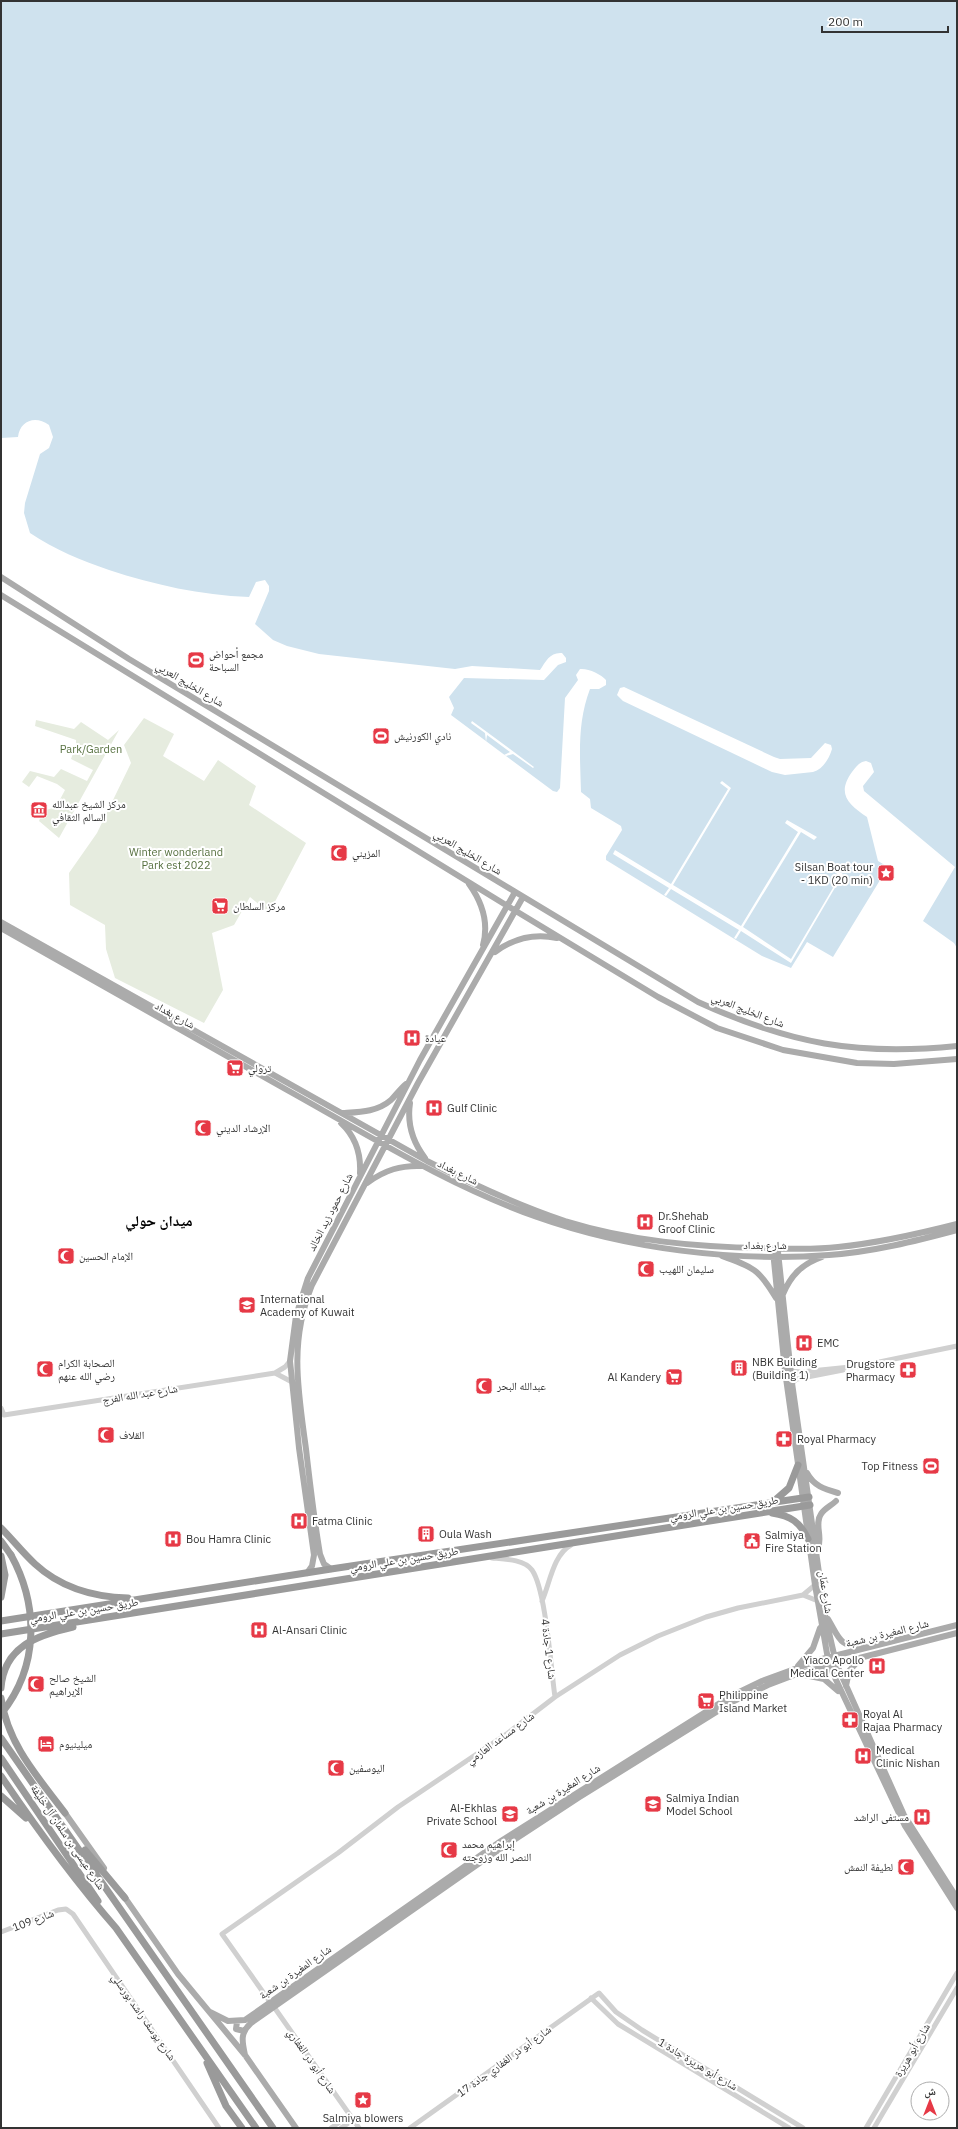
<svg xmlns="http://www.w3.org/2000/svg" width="958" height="2129" viewBox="0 0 958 2129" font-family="'IBM Plex Sans','Noto Naskh Arabic',sans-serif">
<rect width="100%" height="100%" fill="#fff"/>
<path fill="#e6ecdf" d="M144 718 174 734 163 756 204 781 218 760 256 786 249 805 306 843 269 913 250 897 234 925 212 933 223 990 204 1023 115 978 106 949 105 925 70 905 69 873 97 833 131 763 124 745Z
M36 720 74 729 81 722 108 740 119 730 59 838 39 821 43 811 56 807 65 790 57 784 37 776 29 787 22 782 30 771 54 777 61 769 87 781 93 770 71 759 76 745V740L35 726Z"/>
<path fill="#cfe2ee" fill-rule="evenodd" d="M1 1H957V948L954 943 923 921 955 867 864 791 863 786 874 772 871 763 866 761C859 762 856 767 852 772 836 794 849 805 867 817L878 861 888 867 833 957 807 942 791 968 762 956 606 860V856L622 830 621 826 591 808 590 799 581 792C580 756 577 723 590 689H599L606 685V680C601 674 588 668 580 669L576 675 578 680 565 698 560 788 557 792 553 791 451 715 454 708 449 697 464 678 544 680 558 665 566 662V658L562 653C550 652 546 661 540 670L472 666 455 669 319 654 287 646 273 640 255 624 269 591V586L265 580 256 582 249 597C200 595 155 585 109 570 81 560 55 550 30 533L24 513 25 503 40 454 49 448 53 437 49 425C35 415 20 421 18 437L1 438ZM624 687 774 757 780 759 811 758 825 743 831 745 832 749C829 759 823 769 813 772L785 775 772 772 623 701 617 695 620 688Z"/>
<path fill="#fff" d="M472 721 514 752 534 767 533 768 513 754 506 756 504 755 510 752 487 735 486 742 485 733 471 723Z
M722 781 731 788 673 885 741 926 798 832 785 823 787 820 817 837 814 840 801 832 743 927 791 959 840 876 830 869 832 867 843 874 791 963 741 931 736 939 734 938 739 930 671 889 666 896 664 895 669 888 613 854 615 850 671 884 728 789 720 783Z"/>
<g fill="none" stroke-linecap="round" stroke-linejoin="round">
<path stroke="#d0d0d0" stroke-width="5" d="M790 1371 801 1372 860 1366 957 1346
M275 1373 292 1382
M792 1383 797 1379 843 1370
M1 1408 4 1415 275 1373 285 1367 290 1361
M492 1558C504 1559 524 1559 532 1570 546 1590 551 1670 555 1697
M803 1595 818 1601
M542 1601C550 1583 553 1555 571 1545
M1 1932 58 1910 66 1909 73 1914 219 2128
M591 1998 618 2024 789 2128
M270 2002 222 1934 338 1853 398 1807 508 1733 555 1697 620 1655 658 1636 706 1617 738 1608 803 1595 815 1585
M274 2007 359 2128
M331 2128 350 2115
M341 2128 353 2120
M410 2128 599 1993 616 2012 642 2030 803 2128
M866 2128 957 1973
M874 2128 957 1988"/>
<path stroke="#ababab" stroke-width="6" d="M1 577 129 659 698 1002C790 1044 857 1056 957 1046
M1 595 501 902 658 997 717 1028 783 1050 857 1063 894 1064 957 1059
M469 884C482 902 489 923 483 945
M1 922 427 1161C472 1184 517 1205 565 1221 630 1241 696 1247 763 1248 787 1249 814 1250 838 1247 878 1243 918 1234 957 1224
M1 928C96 982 191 1036 287 1090 368 1135 449 1186 537 1217 627 1249 734 1262 829 1255 872 1252 916 1241 957 1230
M495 952C514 938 534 933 557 938
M410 1103C407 1123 412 1141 425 1158
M343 1113C360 1112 377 1112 391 1100 396 1095 400 1089 406 1084
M341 1123C355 1136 361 1154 360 1173
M367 1183C385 1170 401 1165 422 1166
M773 1251 785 1371 815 1585 829 1665 905 1826 957 1908
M778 1252 792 1383 825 1615 836 1663 904 1815 957 1898
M722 1256C753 1267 759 1269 776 1298
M783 1294C791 1275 802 1264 822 1257
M807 1473C814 1486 824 1489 838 1493
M818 1548C823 1537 814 1524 821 1514 825 1508 831 1506 836 1501
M331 1569 324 1564 320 1554C314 1519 310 1484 306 1449 298 1390 289 1342 312 1285L418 1083 523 897
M307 1573 312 1566 314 1555 299 1448 290 1361 296 1316 308 1278 420 1060 515 892
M828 1619C839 1637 839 1648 864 1646
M798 1666 813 1648 820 1628
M800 1674 824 1679 838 1691
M846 1686 849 1671 860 1659
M65 1813 104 1868
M123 1895 178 1974 245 2055 296 2128
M210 2012 228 2021 245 2020 501 1841 731 1696 762 1681 822 1659 957 1625
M237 2022 236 2029 244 2031
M245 2055C242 2041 240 2033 251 2023L491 1855 578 1798 734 1701 768 1685 797 1674 957 1633"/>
<path stroke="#9a9a9a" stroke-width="7" d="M773 1502 789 1488 798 1465
M772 1513C791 1516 800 1522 808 1539
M1 1528C13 1540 23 1553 35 1564 61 1588 93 1597 128 1598
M1 1541 11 1555
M1 1556 5 1575 1 1597
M1 1621 331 1569 809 1497
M1 1634 810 1505
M1 1688C4 1646 38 1635 73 1627
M1 1698C8 1745 38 1777 65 1813
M1 1738 273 2128
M1 1758 98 1901
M1 1776C37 1829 74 1880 116 1928L256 2128
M1 1796 26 1818
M85 1850 125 1898
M207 2063 226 2106 242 2128"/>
<path stroke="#9a9a9a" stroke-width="7" d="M1 1714C39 1667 39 1606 11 1555"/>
</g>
<defs>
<g id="stadium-square" transform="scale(0.9)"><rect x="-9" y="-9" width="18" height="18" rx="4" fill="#e63946" stroke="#fff"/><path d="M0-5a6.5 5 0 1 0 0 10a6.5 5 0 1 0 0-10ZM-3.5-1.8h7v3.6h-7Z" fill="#fff"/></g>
<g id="museum-square" transform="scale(0.9)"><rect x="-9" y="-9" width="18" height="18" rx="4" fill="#e63946" stroke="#fff"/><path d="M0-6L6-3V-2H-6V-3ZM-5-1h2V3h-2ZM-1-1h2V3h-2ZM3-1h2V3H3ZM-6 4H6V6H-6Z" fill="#fff"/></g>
<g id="mosque-square" transform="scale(0.9)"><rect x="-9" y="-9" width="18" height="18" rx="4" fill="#e63946" stroke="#fff"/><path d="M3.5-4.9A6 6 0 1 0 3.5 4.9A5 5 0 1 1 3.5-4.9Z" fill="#fff"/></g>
<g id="sight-square" transform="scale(0.9)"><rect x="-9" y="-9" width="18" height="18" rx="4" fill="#e63946" stroke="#fff"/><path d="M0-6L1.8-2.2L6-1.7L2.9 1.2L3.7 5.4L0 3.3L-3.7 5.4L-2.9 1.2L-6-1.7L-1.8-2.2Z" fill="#fff"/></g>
<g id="supermarket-square" transform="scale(0.9)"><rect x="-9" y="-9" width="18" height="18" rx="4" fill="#e63946" stroke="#fff"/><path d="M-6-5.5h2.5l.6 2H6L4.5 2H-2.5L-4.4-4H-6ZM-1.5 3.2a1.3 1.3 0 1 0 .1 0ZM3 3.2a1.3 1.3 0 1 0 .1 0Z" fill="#fff"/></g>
<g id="hospital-square" transform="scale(0.9)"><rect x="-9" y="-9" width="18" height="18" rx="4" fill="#e63946" stroke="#fff"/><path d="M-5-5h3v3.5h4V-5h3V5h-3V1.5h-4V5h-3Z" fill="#fff"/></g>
<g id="school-square" transform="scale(0.9)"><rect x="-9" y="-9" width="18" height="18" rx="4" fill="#e63946" stroke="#fff"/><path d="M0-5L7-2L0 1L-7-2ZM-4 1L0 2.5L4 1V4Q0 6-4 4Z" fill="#fff"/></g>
<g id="building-square" transform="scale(0.9)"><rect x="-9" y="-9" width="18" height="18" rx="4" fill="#e63946" stroke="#fff"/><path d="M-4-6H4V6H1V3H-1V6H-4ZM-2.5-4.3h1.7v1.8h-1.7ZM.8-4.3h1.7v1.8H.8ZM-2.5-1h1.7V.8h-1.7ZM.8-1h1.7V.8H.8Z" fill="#fff"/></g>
<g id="pharmacy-square" transform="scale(0.9)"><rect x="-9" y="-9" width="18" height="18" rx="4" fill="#e63946" stroke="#fff"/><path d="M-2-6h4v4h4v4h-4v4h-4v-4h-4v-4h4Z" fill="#fff"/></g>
<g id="civic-square" transform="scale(0.9)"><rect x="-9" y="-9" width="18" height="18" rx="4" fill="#e63946" stroke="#fff"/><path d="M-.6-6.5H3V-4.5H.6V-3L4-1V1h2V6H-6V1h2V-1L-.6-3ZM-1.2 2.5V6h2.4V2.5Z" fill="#fff"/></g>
<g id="hotel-square" transform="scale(0.9)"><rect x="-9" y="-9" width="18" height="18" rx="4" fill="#e63946" stroke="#fff"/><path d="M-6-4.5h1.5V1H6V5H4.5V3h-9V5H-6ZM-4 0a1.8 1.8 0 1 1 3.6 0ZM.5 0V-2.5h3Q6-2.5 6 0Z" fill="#fff"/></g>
</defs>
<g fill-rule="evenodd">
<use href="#stadium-square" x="196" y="660"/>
<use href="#stadium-square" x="381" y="736"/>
<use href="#museum-square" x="39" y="810"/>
<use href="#mosque-square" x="339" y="853"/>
<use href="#sight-square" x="886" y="873"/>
<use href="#supermarket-square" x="220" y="906"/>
<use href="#hospital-square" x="412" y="1038"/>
<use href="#supermarket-square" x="235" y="1068"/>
<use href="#hospital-square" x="434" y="1108"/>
<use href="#mosque-square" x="203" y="1128"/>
<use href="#hospital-square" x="645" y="1222"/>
<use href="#mosque-square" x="66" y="1256"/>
<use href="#mosque-square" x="646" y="1269"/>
<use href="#school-square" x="247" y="1305"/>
<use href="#hospital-square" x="804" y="1343"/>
<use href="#building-square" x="739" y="1368"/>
<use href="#mosque-square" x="45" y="1369"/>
<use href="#pharmacy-square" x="908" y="1370"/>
<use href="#supermarket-square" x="674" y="1377"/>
<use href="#mosque-square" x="484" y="1386"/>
<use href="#mosque-square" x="106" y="1435"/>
<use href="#pharmacy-square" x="784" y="1439"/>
<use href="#stadium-square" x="931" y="1466"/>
<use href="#hospital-square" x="299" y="1521"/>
<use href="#building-square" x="426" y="1534"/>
<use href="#hospital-square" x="173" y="1539"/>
<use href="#civic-square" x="752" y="1541"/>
<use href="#hospital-square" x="259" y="1630"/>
<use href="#hospital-square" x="877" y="1666"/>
<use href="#mosque-square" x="36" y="1684"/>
<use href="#supermarket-square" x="706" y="1701"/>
<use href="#pharmacy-square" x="850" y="1720"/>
<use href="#hotel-square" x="46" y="1744"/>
<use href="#hospital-square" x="863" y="1756"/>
<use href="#mosque-square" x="336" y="1768"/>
<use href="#school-square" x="653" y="1804"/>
<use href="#school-square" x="510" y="1814"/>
<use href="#hospital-square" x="922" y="1817"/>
<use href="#mosque-square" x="449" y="1850"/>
<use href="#mosque-square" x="906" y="1867"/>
<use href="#sight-square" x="363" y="2100"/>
</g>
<g text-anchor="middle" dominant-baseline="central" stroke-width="4" stroke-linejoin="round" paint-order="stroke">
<g font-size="11" fill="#333" stroke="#fff" text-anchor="start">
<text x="209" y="654">مجمع أحواض<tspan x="209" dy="13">السباحة</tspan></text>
<text x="394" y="736">نادي الكورنيش</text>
<text x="52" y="804">مركز الشيخ عبدالله<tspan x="52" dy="13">السالم الثقافي</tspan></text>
<text x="352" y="853">المزيني</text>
<text x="873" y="867" text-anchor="end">Silsan Boat tour<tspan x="873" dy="13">- 1KD (20 min)</tspan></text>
<text x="233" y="906">مركز السلطان</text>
<text x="425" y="1038">عيادة</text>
<text x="248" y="1068">ترولي</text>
<text x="447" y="1108">Gulf Clinic</text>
<text x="216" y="1128">الإرشاد الديني</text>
<text x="658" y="1216">Dr.Shehab<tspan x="658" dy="13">Groof Clinic</tspan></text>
<text x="79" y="1256">الإمام الحسين</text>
<text x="659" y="1269">سليمان اللهيب</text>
<text x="260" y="1299">International<tspan x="260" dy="13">Academy of Kuwait</tspan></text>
<text x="817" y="1343">EMC</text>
<text x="752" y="1362">NBK Building<tspan x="752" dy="13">(Building 1)</tspan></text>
<text x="58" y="1363">الصحابة الكرام<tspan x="58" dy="13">رضي الله عنهم</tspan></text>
<text x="895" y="1364" text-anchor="end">Drugstore<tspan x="895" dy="13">Pharmacy</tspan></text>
<text x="661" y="1377" text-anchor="end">Al Kandery</text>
<text x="497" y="1386">عبدالله البحر</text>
<text x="119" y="1435">القلاف</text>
<text x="797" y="1439">Royal Pharmacy</text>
<text x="918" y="1466" text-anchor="end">Top Fitness</text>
<text x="312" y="1521">Fatma Clinic</text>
<text x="439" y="1534">Oula Wash</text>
<text x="765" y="1535">Salmiya<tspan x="765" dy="13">Fire Station</tspan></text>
<text x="186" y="1539">Bou Hamra Clinic</text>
<text x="272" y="1630">Al-Ansari Clinic</text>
<text x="864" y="1660" text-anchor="end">Yiaco Apollo<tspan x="864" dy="13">Medical Center</tspan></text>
<text x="49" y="1678">الشيخ صالح<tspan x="49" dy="13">الإبراهيم</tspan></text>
<text x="719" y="1695">Philippine<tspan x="719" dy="13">Island Market</tspan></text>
<text x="863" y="1714">Royal Al<tspan x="863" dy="13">Rajaa Pharmacy</tspan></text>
<text x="59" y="1744">ميلينيوم</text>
<text x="876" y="1750">Medical<tspan x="876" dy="13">Clinic Nishan</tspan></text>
<text x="349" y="1768">اليوسفين</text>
<text x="666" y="1798">Salmiya Indian<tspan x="666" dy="13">Model School</tspan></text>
<text x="497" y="1808" text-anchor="end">Al-Ekhlas<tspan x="497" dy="13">Private School</tspan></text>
<text x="909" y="1817" text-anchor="end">مستفى الراشد</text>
<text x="462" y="1844">إبراهيم محمد<tspan x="462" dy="13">النصر الله وزوجته</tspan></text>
<text x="893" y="1867" text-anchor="end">لطيفة النمش</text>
<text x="363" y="2118" text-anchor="middle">Salmiya blowers</text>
</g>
<g font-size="11" fill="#333" stroke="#fff">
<text transform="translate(190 684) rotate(31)">شارع الخليج العربي</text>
<text transform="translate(468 852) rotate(31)">شارع الخليج العربي</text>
<text transform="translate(748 1010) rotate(21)">شارع الخليج العربي</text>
<text transform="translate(175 1015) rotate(29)">شارع بغداد</text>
<text transform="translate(458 1172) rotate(26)">شارع بغداد</text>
<text transform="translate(330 1212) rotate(-63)">شارع حمود زيد الخالد</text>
<text x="765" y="1245">شارع بغداد</text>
<text transform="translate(140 1394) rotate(-9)">شارع عبد الله الفرج</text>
<text transform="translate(724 1508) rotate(-9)">طريق حسين بن علي الرومي</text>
<text transform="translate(404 1559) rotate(-9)">طريق حسين بن علي الرومي</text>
<text transform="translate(826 1592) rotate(81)">شارع عمّان</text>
<text transform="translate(84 1610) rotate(-9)">طريق حسين بن علي الرومي</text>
<text transform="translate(887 1633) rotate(-14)">شارع المغيرة بن شعبة</text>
<text transform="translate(549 1649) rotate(83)">شارع 1 جادة 4</text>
<text transform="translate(500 1738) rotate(-36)">شارع مساعد العازمي</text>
<text transform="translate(563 1789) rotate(-32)">شارع المغيرة بن شعبة</text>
<text transform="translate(68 1837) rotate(56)">شارع عيسى بن سلمان آل خليفة</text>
<text transform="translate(33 1920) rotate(-21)">شارع 109</text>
<text transform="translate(295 1972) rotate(-35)">شارع المغيرة بن شعبة</text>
<text transform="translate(144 2017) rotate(55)">شارع يوسف راشد بورسلي</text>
<text transform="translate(912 2050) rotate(-60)">شارع أبو هريرة</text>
<text transform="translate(312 2061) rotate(55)">شارع أبو ذر الغفاري</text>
<text transform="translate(504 2061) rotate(-36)">شارع أبو ذر الغفاري جادة 17</text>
<text transform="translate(698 2064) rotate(31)">شارع أبو هريرة جادة 1</text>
</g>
<g font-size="11" fill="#56703f" stroke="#fff">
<text x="91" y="749">Park/Garden</text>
<text x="176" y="852">Winter wonderland<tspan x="176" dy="13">Park est 2022</tspan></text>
</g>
<g font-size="15" font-weight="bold" fill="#000" stroke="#fff">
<text x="159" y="1220">ميدان حولي</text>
</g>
</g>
<rect width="958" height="2129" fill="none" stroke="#333333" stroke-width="4"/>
<g transform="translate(930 2101)"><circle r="19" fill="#ffffff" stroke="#adadad"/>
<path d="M0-3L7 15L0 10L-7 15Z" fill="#e63946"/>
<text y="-6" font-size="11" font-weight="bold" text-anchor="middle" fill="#333333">ش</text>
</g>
<path d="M822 26v6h126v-6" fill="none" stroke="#333333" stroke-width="2"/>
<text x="828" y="26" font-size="12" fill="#333333" stroke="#ffffff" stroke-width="3" paint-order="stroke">200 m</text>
</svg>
